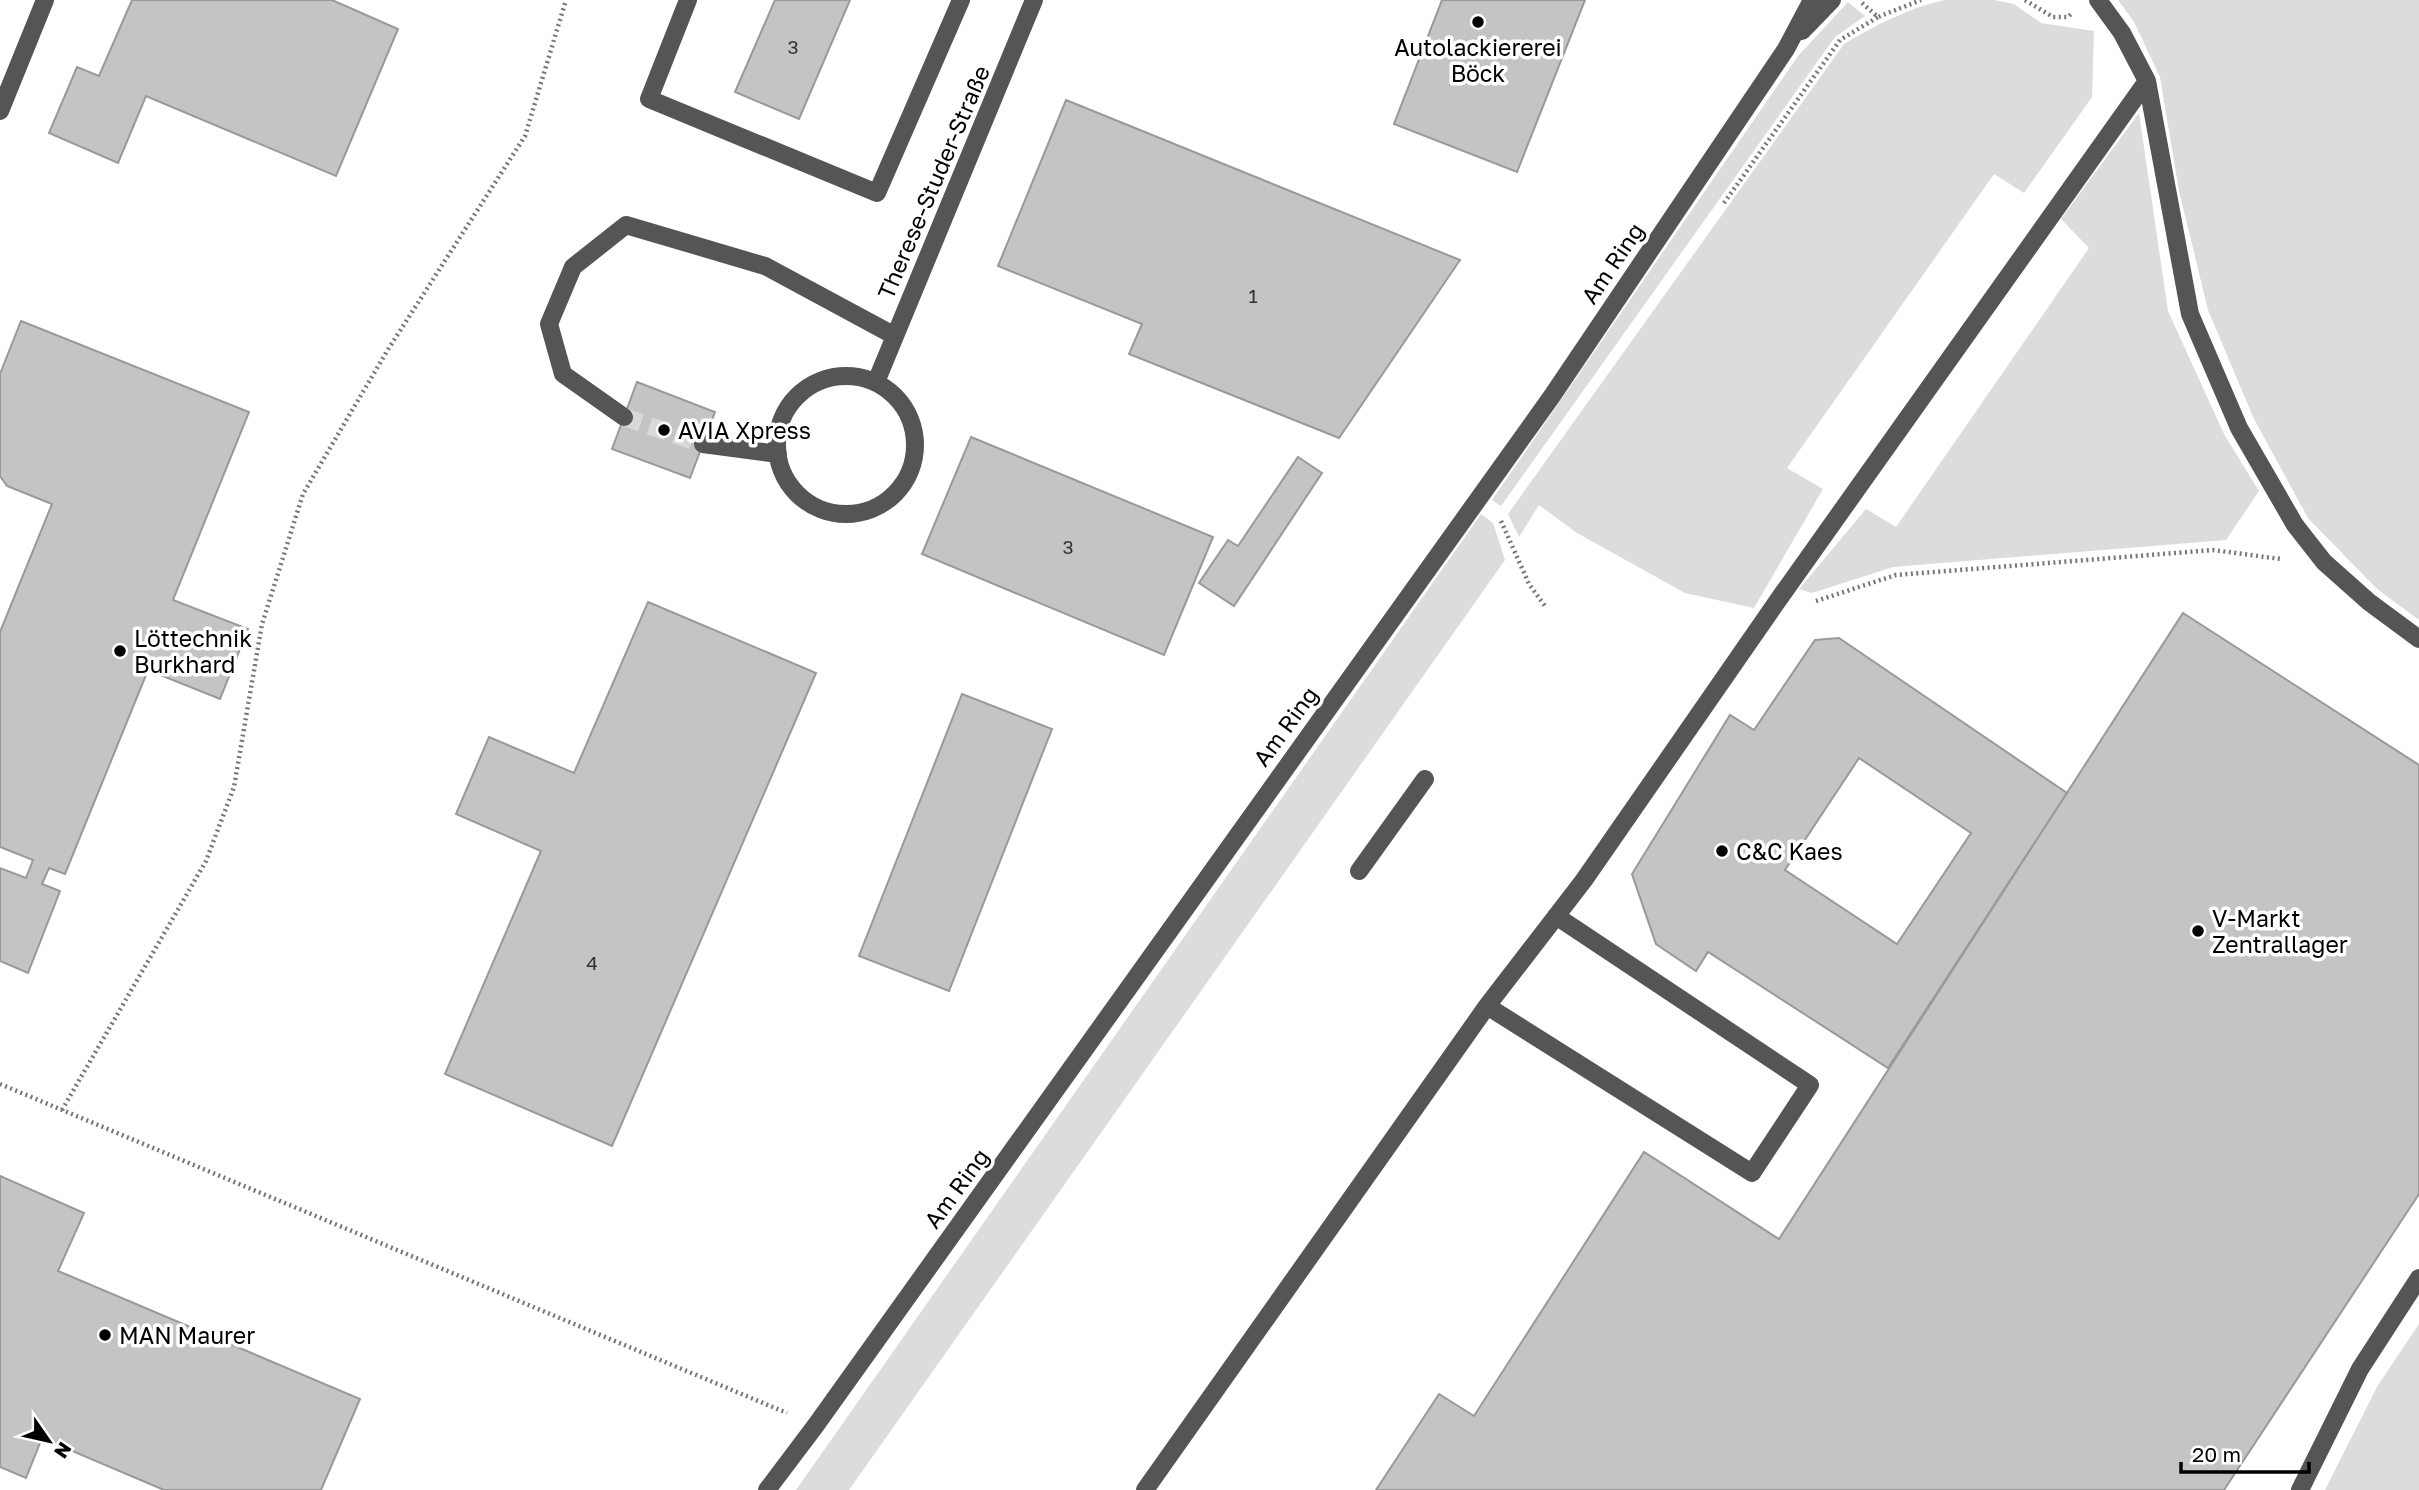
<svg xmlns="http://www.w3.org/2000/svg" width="2419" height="1490" viewBox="0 0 2419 1490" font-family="'Golos Text',sans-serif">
<rect width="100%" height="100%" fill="#fff"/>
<path fill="#dcdcdc" d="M1944 0H1994L2014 4 2041 23 2094 31 2092 97 2024 193 1994 174 1787 468 1823 489 1754 608 1685 593 1577 533 1539 505 1519 537 1508 514 1844 44C1876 25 1908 8 1944 0Z
M2118 0H2419V620L2377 589 2308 518 2254 419 2208 310 2179 191 2160 77 2134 22Z
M1848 2 1865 16 1835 37 1501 506 1492 500 1798 56Z
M2139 113 2168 311 2224 434 2259 491 2226 540 1893 567 1812 593 1799 589 1866 509 1896 527 2089 248 2061 219Z
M1481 514 1493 523 1505 560 849 1490H796Z
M2419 1324V1490H2325L2378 1385Z"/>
<path fill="#c4c4c4" stroke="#999" stroke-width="2" fill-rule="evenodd" d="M132 0H332L398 29 336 176 146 96 118 163 49 133 77 67 99 76Z
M775 0H850L799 119 735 92Z
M1442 0H1585L1517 172 1394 124Z
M1066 100 1460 260 1339 438 1129 354 1142 324 998 266Z
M21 321 249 412 173 600 248 629 220 699 148 670 65 874 49 868 42 884 60 891 28 973 0 961V868L26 878 33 860 0 847V632L52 504 7 486 0 476V374Z
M637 382 715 412 690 478 612 449Z
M971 437 1213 537 1164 655 922 554Z
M1298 457 1322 473 1234 606 1199 583 1228 540 1238 546Z
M648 602 816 673 612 1146 445 1074 541 851 456 814 489 737 574 773Z
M2183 613 2419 765V1194L2224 1490H1376L1439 1394 1474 1416 1644 1152 1779 1239Z
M1839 638 2067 793 1888 1068 1708 952 1696 971 1656 944 1632 874 1730 715 1754 730 1815 640ZM1859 758 1971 833 1897 944 1785 870Z
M962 694 1052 729 949 991 859 956Z
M0 1176 84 1213 58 1271 360 1399 321 1490H164L42 1438 26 1478 0 1467Z"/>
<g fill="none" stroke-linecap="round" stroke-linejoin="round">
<path stroke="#d9d9d9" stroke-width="18" stroke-dasharray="18 9" stroke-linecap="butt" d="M624 417 703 444"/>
<path stroke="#777" stroke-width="4.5" stroke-dasharray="2 3.5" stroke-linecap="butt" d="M2025 0 2053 17H2068L2071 14
M1862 3 1878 17 1921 0
M1724 203 1840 40 1878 17
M1501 521 1529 584 1545 606
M1816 601 1896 575 2213 550 2281 559
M0 1084 787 1413
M62 1110 206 861 234 787 262 624 303 494 387 351 525 136 566 0"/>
<path stroke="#555" stroke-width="18" d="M688 0 649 99 877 193 961 0
M2098 0 2122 33 2147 81 2190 314 2239 428 2295 525 2324 562 2369 602 2419 639
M1802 31 1832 0
M0 111 45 0
M777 445a69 69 0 1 1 138 0a69 69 0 1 1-138 0Z
M876 382 1034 0
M624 417 563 374 549 324 573 267 626 225 765 266 895 336
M703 444 778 454
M1359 871 1425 779
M1487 1006 1752 1173 1810 1085 1556 916
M767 1490 816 1425 1552 396 1786 49 1812 0
M1145 1490 1487 1006 1584 880 1781 596 2147 81
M2300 1490 2360 1369 2419 1278"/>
</g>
<g fill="#000" stroke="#fff" stroke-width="2.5">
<circle cx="1478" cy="22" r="7"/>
<circle cx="664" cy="430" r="7"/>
<circle cx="120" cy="651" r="7"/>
<circle cx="1722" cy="851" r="7"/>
<circle cx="2198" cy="931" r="7"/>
<circle cx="105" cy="1335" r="7"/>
</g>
<g text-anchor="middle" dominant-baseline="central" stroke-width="7" stroke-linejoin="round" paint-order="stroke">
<g font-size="19" fill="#313131">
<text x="793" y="46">3</text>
<text x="1253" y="295">1</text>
<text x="1068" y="546">3</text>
<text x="592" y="962">4</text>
</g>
<g font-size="23" fill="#000" stroke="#fff" text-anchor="start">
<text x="1478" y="47" text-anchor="middle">Autolackiererei<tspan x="1478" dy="26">Böck</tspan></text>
<text x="678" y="430">AVIA Xpress</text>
<text x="134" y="638">Löttechnik<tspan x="134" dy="26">Burkhard</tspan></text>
<text x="1736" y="851">C&amp;C Kaes</text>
<text x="2212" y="918">V-Markt<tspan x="2212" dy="26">Zentrallager</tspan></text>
<text x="119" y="1335">MAN Maurer</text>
</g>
<g font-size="23" fill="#000" stroke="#fff">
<text transform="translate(933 182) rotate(-67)">Therese-Studer-Straße</text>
<text transform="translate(1612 263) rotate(-56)">Am Ring</text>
<text transform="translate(1285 726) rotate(-54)">Am Ring</text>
<text transform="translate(956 1188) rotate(-54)">Am Ring</text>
</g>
</g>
<g transform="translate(49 1441) rotate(124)" stroke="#ffffff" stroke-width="5" paint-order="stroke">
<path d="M0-5L12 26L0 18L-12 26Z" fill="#000000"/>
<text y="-10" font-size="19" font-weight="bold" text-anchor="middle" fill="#000000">N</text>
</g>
<path d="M2181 1462v10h128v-10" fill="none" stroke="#000000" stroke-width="3.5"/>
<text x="2192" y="1462" font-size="21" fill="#000000" stroke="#ffffff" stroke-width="5" paint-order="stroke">20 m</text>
</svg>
